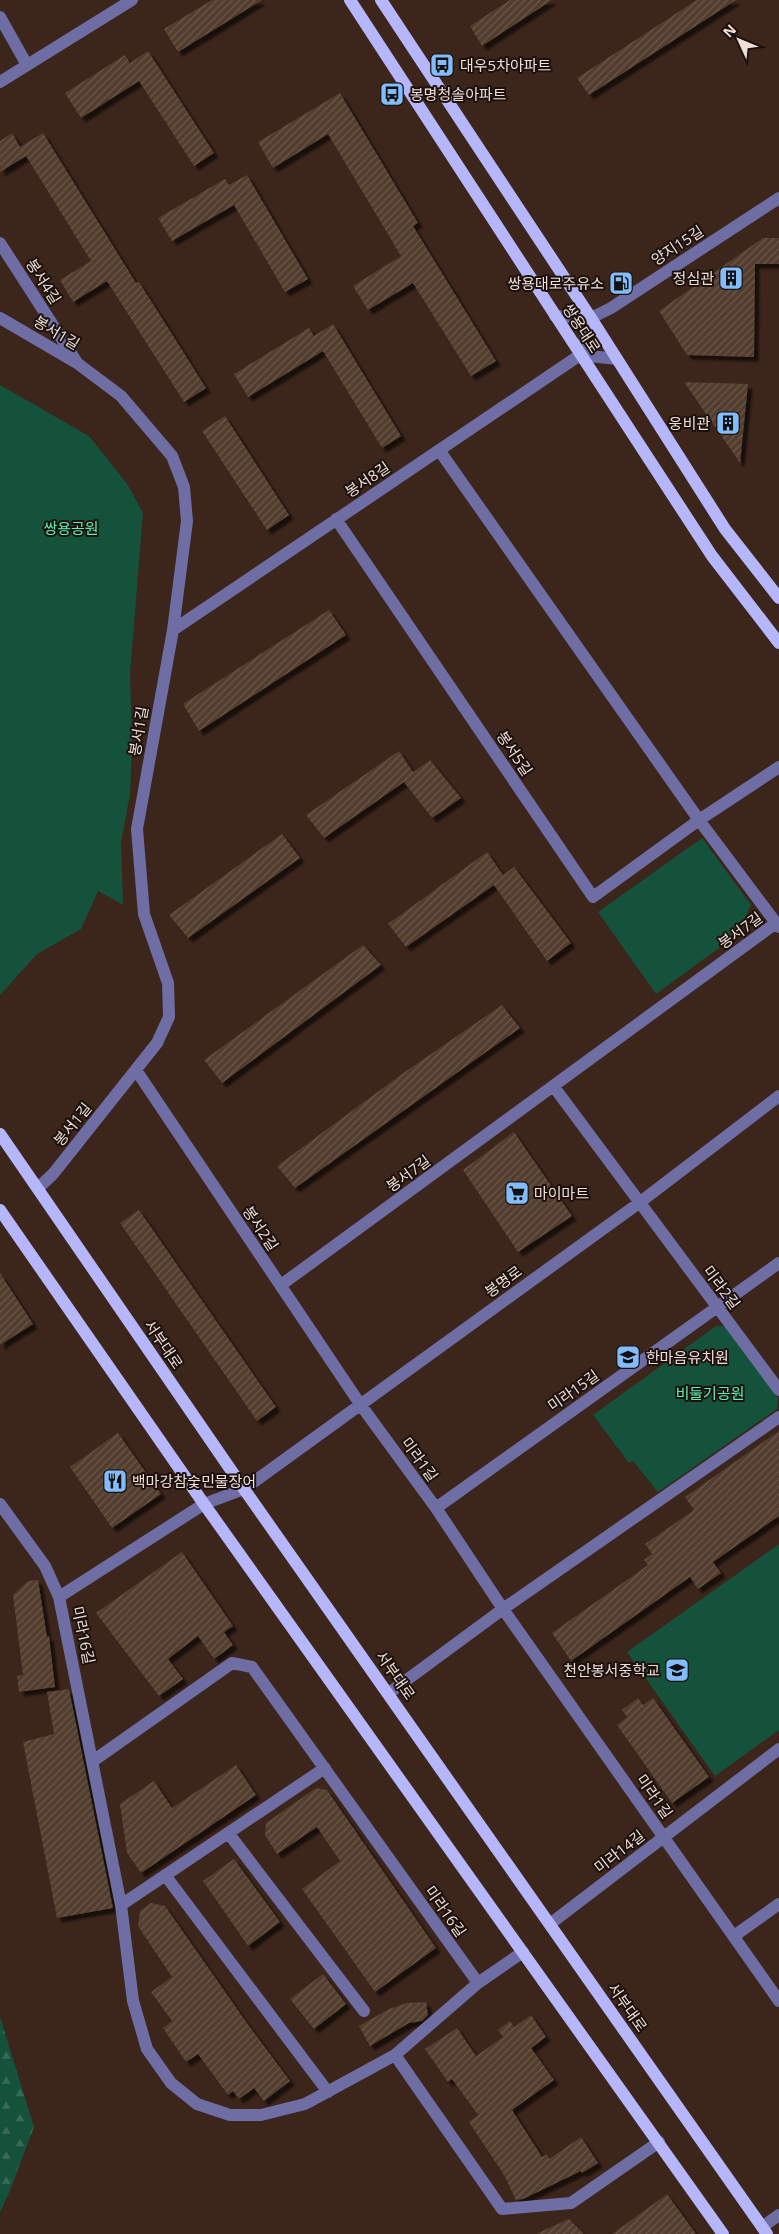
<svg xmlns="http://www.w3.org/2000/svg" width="779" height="2234" viewBox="0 0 779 2234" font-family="'Open Sans','Noto Sans KR',sans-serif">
<defs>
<pattern id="forest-firs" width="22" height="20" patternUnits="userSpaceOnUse" patternTransform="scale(1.25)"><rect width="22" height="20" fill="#15523b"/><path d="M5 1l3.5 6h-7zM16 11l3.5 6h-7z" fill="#376a57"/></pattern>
<pattern id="building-hatch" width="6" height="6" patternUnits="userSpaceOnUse" patternTransform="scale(1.25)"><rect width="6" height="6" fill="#523d2d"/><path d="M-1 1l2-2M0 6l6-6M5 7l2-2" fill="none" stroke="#6b594b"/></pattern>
<filter id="shadow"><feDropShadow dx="4.5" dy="4.5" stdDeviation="1" flood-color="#0009"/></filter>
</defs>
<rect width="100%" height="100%" fill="#3c251b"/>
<path fill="#15523b" d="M0 385 89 436 128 485 143 513 130 673 132 748 130 794 121 842 123 905 98 891 81 929 37 954 0 995Z
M702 838 751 905 738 934 656 994 598 912Z
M716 1326H727L778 1398 777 1409 658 1492 633 1461 629 1463 593 1415Z
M779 1544V1730L715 1776 627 1652Z"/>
<path fill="url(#forest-firs)" d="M0 2017 34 2127 8 2195 0 2212Z"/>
<path fill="url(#building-hatch)" filter="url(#shadow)" d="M212 0H262L178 52 164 29Z
M510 0H552L482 46 470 26Z
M697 0H736L589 95 577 78Z
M148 51 214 153 194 166 139 81 81 118 65 93 125 55 130 63Z
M340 93 418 223 413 226 496 361 471 376 413 283 368 310 353 286 401 256 328 134 273 168 258 142Z
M12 133 20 147 43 133 136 283 139 282 206 388 184 402 107 281 73 302 60 280 91 261 26 156 0 172V141Z
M247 175 308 279 285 292 234 205 172 241 158 218 225 179 229 185Z
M763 238H779V264H755L754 357 687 355 659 311Z
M333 324 401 436 382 448 323 351 248 397 234 374 309 328 314 336Z
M684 382 748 384 740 463Z
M225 416 289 515 267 530 202 431Z
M329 610 346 635 199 731 183 704Z
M399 751 413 772 430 760 461 798 432 818 404 782 324 838 306 815Z
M282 834 300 858 188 938 169 915Z
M487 852 503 875 514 867 571 943 547 961 494 885 406 947 388 924Z
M363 945 381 965 222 1083 204 1060Z
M502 1005 520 1028 295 1188 277 1166 402 1074Z
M514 1132 572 1216 518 1252 463 1170Z
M139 1210 276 1407 257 1421 120 1223Z
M0 1273 33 1324 0 1345Z
M779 1431V1516L713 1562 721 1573 698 1589 690 1577 571 1661 552 1633 648 1565 644 1560 652 1554 645 1544 694 1510 685 1497Z
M118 1433 161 1494 112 1528 70 1467Z
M182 1552 233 1626 224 1632 233 1645 214 1659 198 1636 168 1659 183 1679 159 1696 96 1613Z
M38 1580 47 1637 49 1636 55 1687 19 1692 17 1676 23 1675 13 1595 28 1581Z
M69 1689 113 1908 57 1918 23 1742 54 1734 47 1692Z
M638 1698 643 1705 653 1698 709 1777 672 1803 617 1725 627 1717 622 1710Z
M236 1765 256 1795 141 1873 127 1853 120 1804 154 1781 172 1808Z
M316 1788 327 1790 436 1948 375 1992 302 1889 340 1861 317 1827 277 1854 265 1835 266 1823Z
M234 1859 280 1922 248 1946 203 1881Z
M151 1903 165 1906 249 2026 290 2081 264 2101 254 2088 239 2099 233 2091 228 2095 198 2054 186 2062 163 2028 172 2021 151 1992 172 1977 138 1926 140 1911Z
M323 1974 346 2004 314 2029 290 1999Z
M426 2002 428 2015 422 2021 409 2023 370 2046 359 2026 389 2009 407 2003Z
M531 2015 546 2037 531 2048 554 2080 512 2110 542 2157 547 2154 549 2159 581 2137 598 2163 582 2173 581 2171 523 2199 516 2200 504 2175 469 2122 478 2115 452 2079 448 2082 425 2049 457 2028 476 2056 503 2037 498 2030 510 2021 514 2027Z
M667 2194 696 2234H612L637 2216Z
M569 2219 584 2234H536Z"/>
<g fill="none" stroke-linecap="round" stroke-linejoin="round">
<path stroke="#6e6ea5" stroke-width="12" d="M0 17 27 65
M0 82 132 0
M0 243 76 361
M555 316 591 318
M0 318 77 363 121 396 172 456 184 487 187 521 173 630 137 829 144 914 168 983 169 1017 157 1043 53 1174 38 1188
M591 318 611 308 779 198
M580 355 591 318
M580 355 617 359
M439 450 699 820 779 927
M336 519 593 897 699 820 779 767
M173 630 580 355
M136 1070 360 1404 436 1508 503 1609 779 2001
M554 1087 779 1390
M281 1285 776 923
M0 1504 45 1566 59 1597
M436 1508 779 1263
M389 1693 503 1609 779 1417
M93 1761 232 1663 252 1667 478 1983 395 2055 305 2104 261 2115H230L197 2104 171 2083 147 2049 133 2001 121 1905 59 1597 204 1504 244 1489 639 1203 779 1096
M229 1834 364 2011
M165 1875 328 2092
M121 1905 325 1768
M550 1924 779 1749
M734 1936 779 1904
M478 1983 523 1952
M395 2055 502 2209 571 2203 659 2142
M762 2227 779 2215"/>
<path stroke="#b6b7fa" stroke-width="12" d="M350 0 712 556 779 643
M381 0 591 318 725 529 779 598
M0 1134 244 1489 767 2234
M0 1210 204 1504 723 2234"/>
</g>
<defs>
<g id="bus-square" transform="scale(1.25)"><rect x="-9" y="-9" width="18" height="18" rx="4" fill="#82bcfa" stroke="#1c110d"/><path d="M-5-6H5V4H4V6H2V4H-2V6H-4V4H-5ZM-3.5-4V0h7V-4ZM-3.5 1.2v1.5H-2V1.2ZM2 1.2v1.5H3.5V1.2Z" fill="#111"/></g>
<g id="building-square" transform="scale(1.25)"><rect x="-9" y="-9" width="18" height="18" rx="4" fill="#82bcfa" stroke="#1c110d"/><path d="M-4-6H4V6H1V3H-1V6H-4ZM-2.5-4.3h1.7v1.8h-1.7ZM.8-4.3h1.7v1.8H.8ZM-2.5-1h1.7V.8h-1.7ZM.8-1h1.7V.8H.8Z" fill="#111"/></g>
<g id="fuel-square" transform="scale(1.25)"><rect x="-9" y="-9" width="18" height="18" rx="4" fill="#82bcfa" stroke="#1c110d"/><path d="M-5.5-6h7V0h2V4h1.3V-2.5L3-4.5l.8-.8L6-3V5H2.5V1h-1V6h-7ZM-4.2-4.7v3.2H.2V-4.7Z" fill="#111"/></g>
<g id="supermarket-square" transform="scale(1.25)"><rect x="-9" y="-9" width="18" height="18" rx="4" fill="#82bcfa" stroke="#1c110d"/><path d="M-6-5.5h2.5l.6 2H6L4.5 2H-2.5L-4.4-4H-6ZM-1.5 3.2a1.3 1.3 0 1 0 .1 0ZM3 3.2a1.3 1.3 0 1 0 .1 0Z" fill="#111"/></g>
<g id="school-square" transform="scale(1.25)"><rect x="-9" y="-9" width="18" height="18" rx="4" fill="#82bcfa" stroke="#1c110d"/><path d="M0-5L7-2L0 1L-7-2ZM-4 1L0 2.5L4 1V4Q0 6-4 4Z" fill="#111"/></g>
<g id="restaurant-square" transform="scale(1.25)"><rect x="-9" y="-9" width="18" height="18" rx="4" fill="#82bcfa" stroke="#1c110d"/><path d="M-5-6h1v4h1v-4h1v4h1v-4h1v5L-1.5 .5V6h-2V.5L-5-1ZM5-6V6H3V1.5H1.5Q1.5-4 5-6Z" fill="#111"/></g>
</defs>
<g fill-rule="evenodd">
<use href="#bus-square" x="442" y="65"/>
<use href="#bus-square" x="392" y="94"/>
<use href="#building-square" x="731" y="278"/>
<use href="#fuel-square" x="621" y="283"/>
<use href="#building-square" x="728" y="423"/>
<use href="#supermarket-square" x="517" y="1193"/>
<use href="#school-square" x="628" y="1357"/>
<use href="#restaurant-square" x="115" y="1481"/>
<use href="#school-square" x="677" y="1670"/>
</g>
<g text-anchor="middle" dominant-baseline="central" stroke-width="4" stroke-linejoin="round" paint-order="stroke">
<g font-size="15" fill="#eeded7" stroke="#1c110d" text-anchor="start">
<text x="460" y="65">대우5차아파트</text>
<text x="410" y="94">봉명청솔아파트</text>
<text x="714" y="278" text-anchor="end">정심관</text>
<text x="604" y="283" text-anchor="end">쌍용대로주유소</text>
<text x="710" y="423" text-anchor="end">웅비관</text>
<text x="534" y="1193">마이마트</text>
<text x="646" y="1357">한마음유치원</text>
<text x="132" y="1481">백마강참숯민물장어</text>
<text x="660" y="1670" text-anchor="end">천안봉서중학교</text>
</g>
<g font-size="15" fill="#eeded7" stroke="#1c110d">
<text transform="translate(677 245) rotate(-33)">양지15길</text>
<text transform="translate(44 281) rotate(57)">봉서4길</text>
<text transform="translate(582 328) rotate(57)">쌍용대로</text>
<text transform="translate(57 332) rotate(31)">봉서1길</text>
<text transform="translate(367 479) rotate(-34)">봉서8길</text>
<text transform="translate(138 731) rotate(-80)">봉서1길</text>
<text transform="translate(515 753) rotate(56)">봉서5길</text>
<text transform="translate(740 930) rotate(-36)">봉서7길</text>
<text transform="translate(72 1124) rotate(-51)">봉서1길</text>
<text transform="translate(408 1173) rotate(-36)">봉서7길</text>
<text transform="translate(261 1228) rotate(56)">봉서2길</text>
<text transform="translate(503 1281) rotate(-36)">봉명로</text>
<text transform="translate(722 1287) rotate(53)">미라2길</text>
<text transform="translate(164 1344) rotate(56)">서부대로</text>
<text transform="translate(573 1390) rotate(-35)">미라15길</text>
<text transform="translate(420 1459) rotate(54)">미라1길</text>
<text transform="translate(84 1635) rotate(78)">미라16길</text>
<text transform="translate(396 1675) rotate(55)">서부대로</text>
<text transform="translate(655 1796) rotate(55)">미라1길</text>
<text transform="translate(619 1851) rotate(-38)">미라14길</text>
<text transform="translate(446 1911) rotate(55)">미라16길</text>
<text transform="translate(628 2007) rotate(55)">서부대로</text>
</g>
<g font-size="15" fill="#59f2b6" stroke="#1c110d">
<text x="71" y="528">쌍용공원</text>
<text x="710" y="1393">비둘기공원</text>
</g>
</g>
<g transform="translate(739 40) rotate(314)" stroke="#1c110d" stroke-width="4" paint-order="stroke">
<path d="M0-4L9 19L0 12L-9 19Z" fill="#eeded7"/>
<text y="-8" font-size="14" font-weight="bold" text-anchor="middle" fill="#eeded7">N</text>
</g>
</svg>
